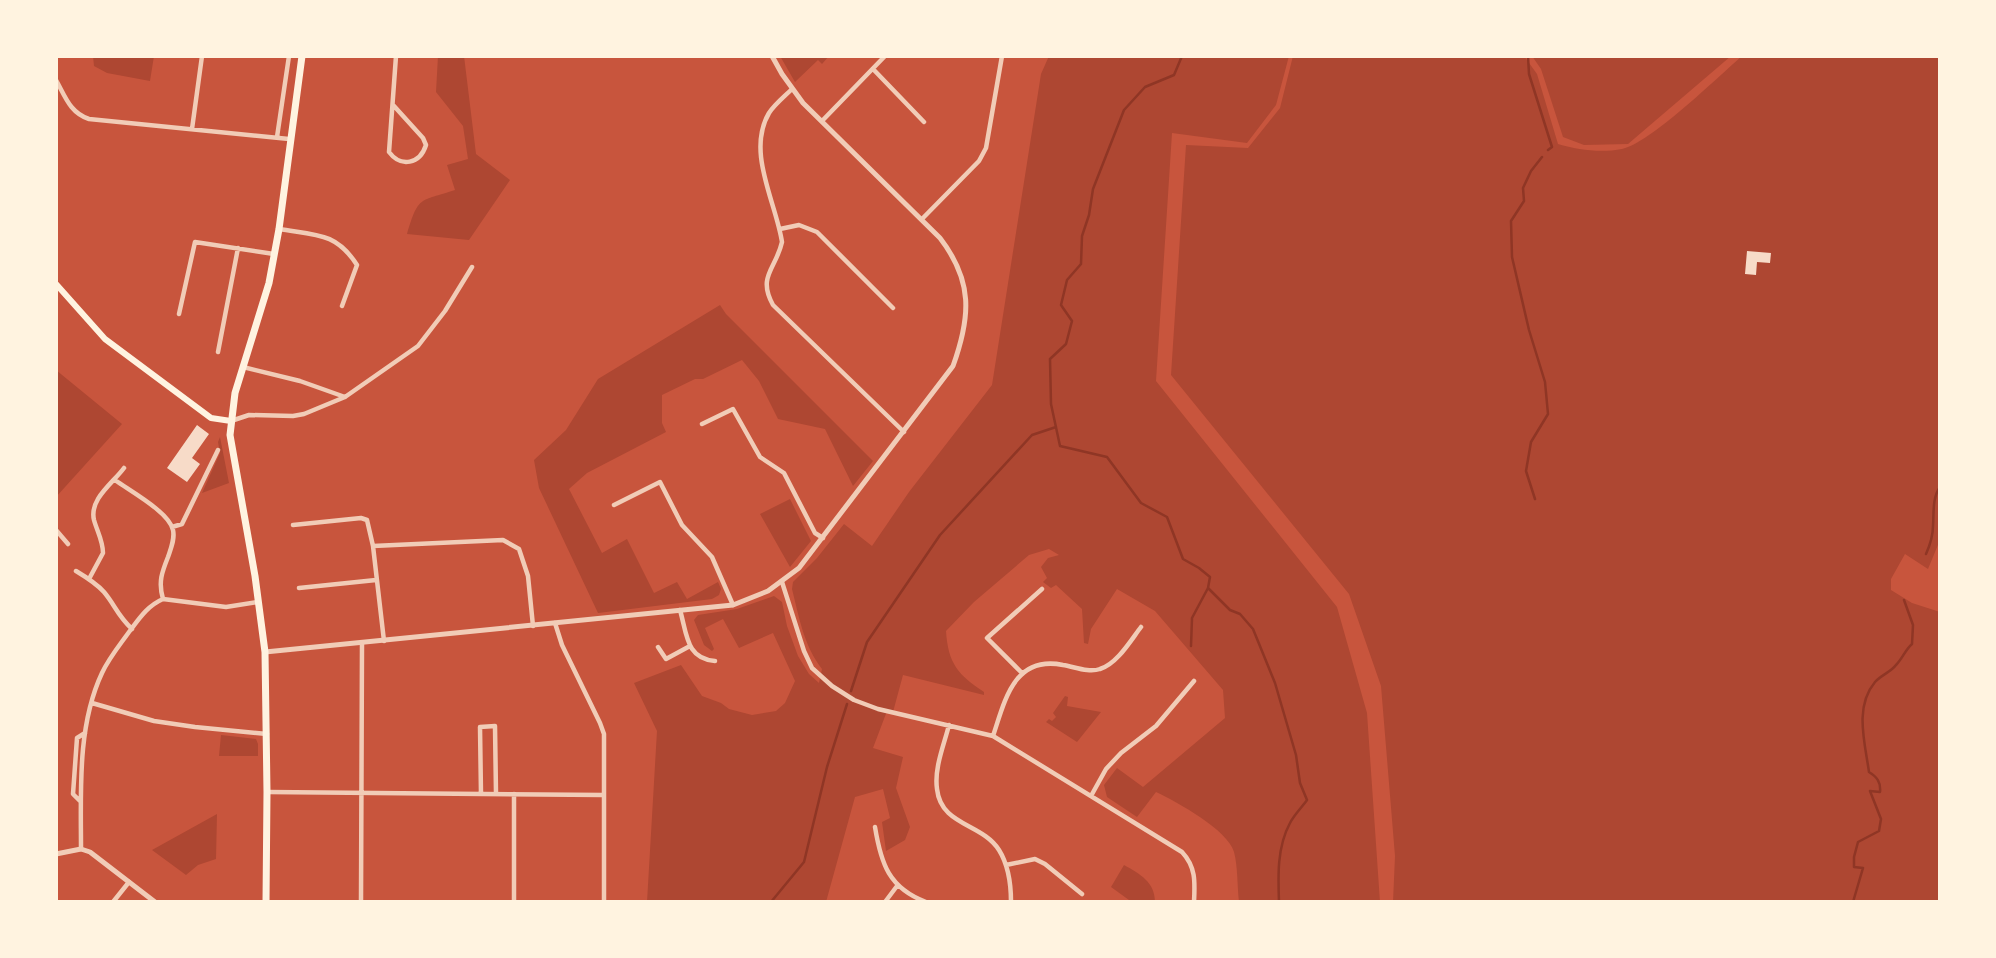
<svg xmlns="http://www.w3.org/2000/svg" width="1996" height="958" viewBox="0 0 1996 958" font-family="'Fira Sans Condensed',sans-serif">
<rect width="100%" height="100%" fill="#c8553d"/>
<path fill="#ae4732" d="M93 56H154L150 81 107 73 94 66Z
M438 56H464L476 154 510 180 469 240 407 234C419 195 419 202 455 190L447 165 468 159 463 126 436 92Z
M780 56H829L822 64 818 60 795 82Z
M1049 56H1289L1276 105 1247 143 1172 133 1156 381 1337 607 1367 713 1380 902H1239C1237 886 1238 867 1234 852 1228 830 1177 802 1156 792L1137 817 1107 797 1104 785 1117 768 1143 787 1225 718 1223 690 1155 611 1117 589 1091 629 1088 644 1084 643 1082 609 1056 585 1051 588 1043 582 1047 578 1041 567 1048 558 1059 555 1049 549 1029 555 974 602 946 631C948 663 958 675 984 692V695L903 675 893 712 887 711 873 748 903 757 896 788 910 827 905 840 886 851 882 822 890 818 883 789 855 797 826 902H647L657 731 634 683 681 665 702 696 721 703 729 709 752 715 776 711 785 703 795 681 773 633 739 648 723 619 705 628 714 649 712 651 704 645 694 620 698 615 737 609 774 596 782 602 787 626 798 656 809 674 819 683 822 669C804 646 799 617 792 589L793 582 817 558 844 524 872 546 909 492 992 385 1041 74Z
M1293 56H1524L1537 74 1558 144C1578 150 1601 153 1622 149 1649 144 1718 77 1742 56H1940V540L1928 569 1905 554 1891 579V590L1912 603 1940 612V902H1393L1395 856 1381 686 1349 594 1171 375 1186 145 1248 148 1280 108Z
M1532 56H1731L1628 144 1584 145 1563 137 1541 69Z
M720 305 726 314 873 461 853 486 825 429 778 419 759 381 742 360 703 379H695L662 395V423L666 432 587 473 569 489 602 553 627 539 654 593 677 582 687 599 718 582 721 589 719 595 712 599 598 613 539 488 534 460 566 430 598 379Z
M56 370 122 424 56 497Z
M220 437 229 483 202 493 220 453 218 442Z
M790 499 811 541 790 567 760 514Z
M1065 696 1068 697 1067 706 1101 712 1077 742 1046 722 1049 719 1052 721 1056 717 1053 713Z
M221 735 256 739 258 744V756H219Z
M217 814 216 859 198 865 186 875 152 850Z
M1124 865C1140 874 1155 882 1155 902H1128L1129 900 1111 887Z"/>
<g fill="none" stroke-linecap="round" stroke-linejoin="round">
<path stroke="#8f3625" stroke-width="2.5" d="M1182 56 1174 75 1145 87 1124 110 1093 189 1089 215 1082 236 1081 264 1067 280 1061 305 1072 321 1066 344 1050 359 1051 404 1060 446 1107 457 1141 503 1167 517 1183 559 1199 568 1210 577 1208 588 1230 610 1240 614 1253 629 1275 683 1296 755 1300 783 1307 800C1302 807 1294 815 1290 823 1277 847 1278 876 1279 902
M1528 56 1529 74 1552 147 1548 150
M1535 499 1526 471 1531 442 1548 414 1545 382 1529 330 1512 257 1511 221 1524 201 1523 188 1531 171 1542 157
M1926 554C1930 545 1933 536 1933 526 1934 513 1932 498 1940 487
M1191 646 1192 618 1208 588
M851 691 867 642 940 535 1032 435 1056 427
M771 902 804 862 827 767 847 704
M1853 902 1863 868 1854 867V857L1858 842 1879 831 1881 819 1870 791 1880 792C1881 782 1877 777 1869 772 1865 743 1854 707 1875 682 1881 675 1891 672 1896 665 1903 658 1905 650 1912 644L1913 625 1904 600"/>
</g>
<path fill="#f7dbc8" d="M1747 251 1771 253 1770 263 1757 262 1756 275 1745 274Z
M197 425 209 434 192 458 200 464 187 482 167 468Z"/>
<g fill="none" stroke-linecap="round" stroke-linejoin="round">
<path stroke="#f1ccb7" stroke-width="4.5" d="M873 69 924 122
M56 80C65 96 70 113 89 119L289 139
M792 89C784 97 775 104 769 113 746 152 776 202 782 242 776 269 757 276 773 305L904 432
M394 106 423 138 426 145C420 164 401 168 389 152L396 56
M822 121 885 56
M192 129 202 56
M277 137 289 56
M922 219 979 161 986 148 1002 56
M279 229C315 235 336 232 357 265L342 306
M780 229 799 225 817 232 893 308
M179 314 195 242 274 254
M218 352 238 248
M243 367 300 381 345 397
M231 421 249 415 293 416 304 414 345 397 418 346 445 311 472 267
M702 424 733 409 760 457 784 473 815 533 823 538
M115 480C130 491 169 512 173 530 175 539 171 548 168 557 162 572 158 582 163 599
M614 505 660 482 682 525 712 557 733 605
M293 525 361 518 367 520 373 546 384 641
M172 527 182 524 218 450
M56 530 68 544
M373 546 503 540 519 549 528 576 533 626
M76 571C86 577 96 583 104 592 115 605 117 615 132 629
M89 579 103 553C103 541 97 531 94 520 89 499 113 483 124 468
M782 582 804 651 812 668 832 686 854 700 878 709 993 736 1182 852C1196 867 1195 882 1194 902
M299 588 376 580
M163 599 226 607 258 602
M680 610C687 634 686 659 715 661
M555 623 562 645 600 723 604 734V902
M658 647 666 659 690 646
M1022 673 987 638 1042 589
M92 703 154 721 195 727 267 734
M949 725C944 745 934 768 937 789 941 826 982 823 999 850 1009 866 1011 884 1011 902
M993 736C1005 700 1014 655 1063 665 1075 667 1089 673 1100 669 1117 664 1131 640 1141 627
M268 792 603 795
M481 794 480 727 495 726 496 794
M1091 796 1106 769 1121 753 1156 726 1194 681
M80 801 73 794 77 738 85 733
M875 827C881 864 889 888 926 902
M81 849C81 792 77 726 102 673 109 658 119 646 129 632 139 619 147 606 163 599
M1006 865 1035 859 1045 864 1082 894
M113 902 129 882
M361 902 362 643
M514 902V794
M885 902 897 886"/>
<path stroke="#f1ccb7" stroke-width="5" d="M265 652 733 605 768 591 799 568 953 366C971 316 973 281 940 238L803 103 782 74 772 56
M56 854 81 849 90 852 155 902"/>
<path stroke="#fff3e0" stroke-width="6" d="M56 284 105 339 211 418 231 421"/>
<path stroke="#fff3e0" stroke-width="7" d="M266 902 267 792 265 652 255 576 230 435 235 393 269 283 279 229 302 56"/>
</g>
<rect width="1996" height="958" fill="none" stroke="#fff3e0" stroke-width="116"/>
</svg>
